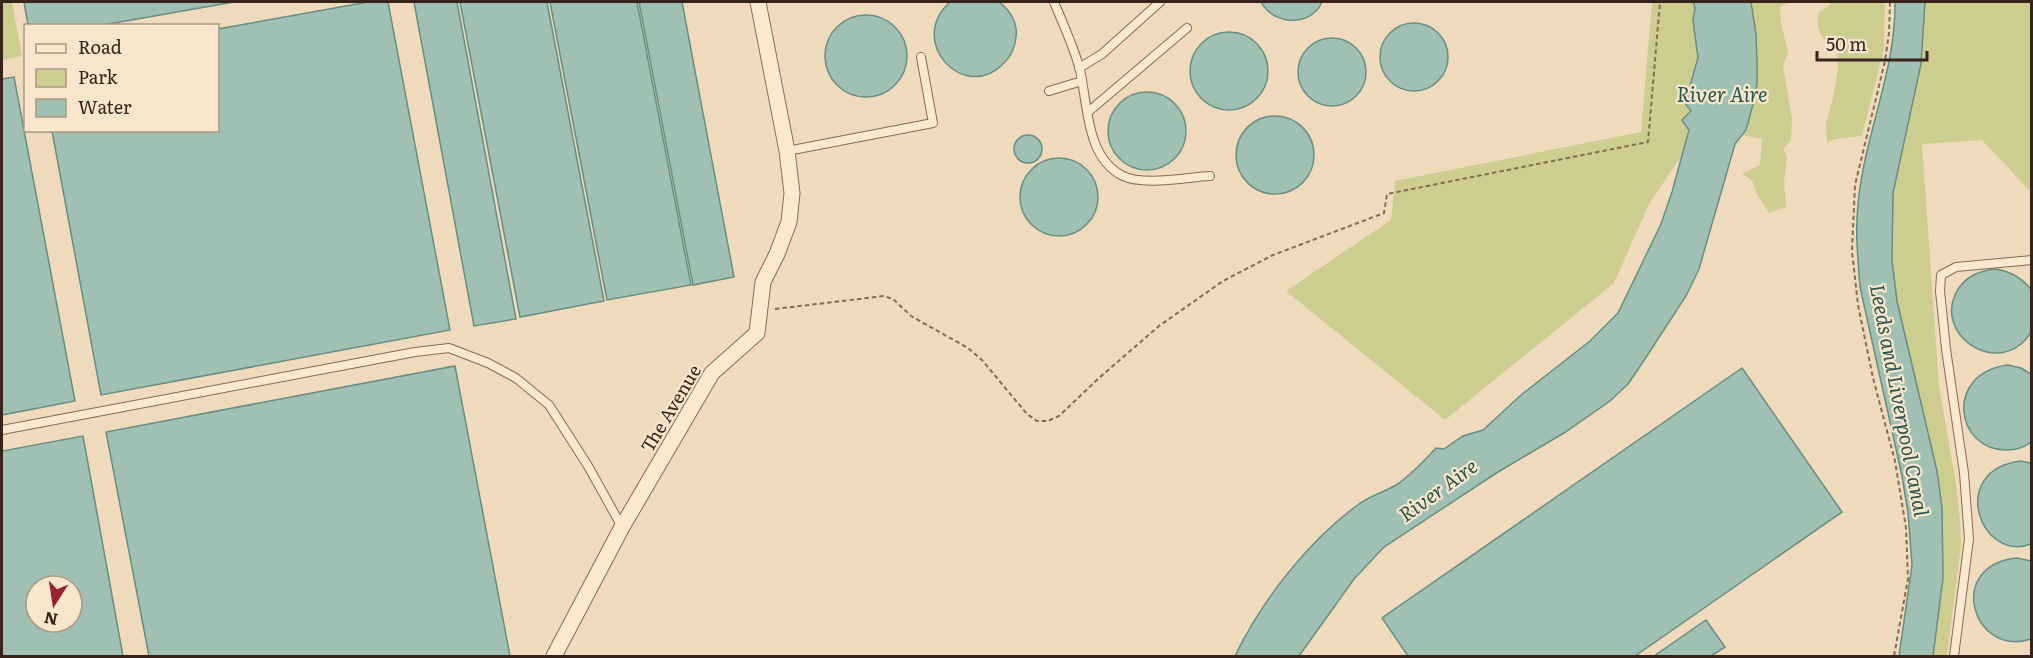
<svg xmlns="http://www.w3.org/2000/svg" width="2033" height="658" viewBox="0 0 2033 658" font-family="Literata,serif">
<rect width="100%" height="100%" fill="#efdabc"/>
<path fill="#cdcd90" d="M2 2H12L22 56 2 60Z
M1652 2H1693L1695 8 1693 20 1698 58 1685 103 1691 111 1684 152 1649 204 1614 283 1445 420 1286 291 1391 220 1395 181 1641 132Z
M1751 2H1791L1780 7 1781 23 1788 52 1783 66 1792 119 1791 140 1783 149 1787 157 1784 181 1786 207 1769 213 1757 194 1752 180 1742 174 1760 165 1762 139 1742 135 1746 130 1757 85 1756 34Z
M1832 2H1885L1884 49 1862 136 1835 139 1827 143 1826 124 1834 94 1838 69 1837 41H1826C1818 33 1816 22 1819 12L1829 6Z
M1925 2H2032L2031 192 1982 140 1922 144 1939 386 1956 484 1960 520 1961 546 1947 656H1933L1943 578 1942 508 1937 471 1897 301 1892 261 1893 193 1921 64Z"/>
<path fill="#a0c0b3" stroke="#678e80" stroke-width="1.5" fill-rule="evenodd" d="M24 2H234L103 25H28Z
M368 2H388L450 330 101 395 52 131 218 130V29Z
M414 2H457L516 319 474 326Z
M460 2H547L604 301 520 317Z
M550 2H637L691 285 607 300Z
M639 2H682L734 277 693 285Z
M950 2H999C1010 10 1018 23 1016 37 1015 49 1011 57 1002 65 964 102 906 42 950 2Z
M1261 2H1322C1311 27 1274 26 1261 2Z
M1693 2H1751L1756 34 1757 62V85L1752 108 1746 130 1735 144 1699 269 1686 296 1641 365 1628 384 1610 401 1564 433 1498 472 1384 547 1354 579 1299 656H1235C1262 600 1308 541 1359 504 1370 496 1384 492 1396 485 1410 476 1425 460 1436 448L1444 449 1463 436 1483 430 1521 395 1590 341 1618 313 1661 224 1672 192 1689 130 1682 120 1691 111 1685 103 1698 58 1693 20 1695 8Z
M1895 2H1925L1921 64 1893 193 1892 261 1897 301 1937 471 1942 508 1943 578 1933 656H1899L1912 565 1908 513 1902 476 1860 287C1858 260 1855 232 1858 205 1864 135 1896 72 1895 2Z
M825 56a41 41 0 1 1 82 0a41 41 0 1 1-82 0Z
M1380 57a34 34 0 1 1 68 0a34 34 0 1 1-68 0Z
M1190 71a39 39 0 1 1 78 0a39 39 0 1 1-78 0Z
M1298 72a34 34 0 1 1 68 0a34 34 0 1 1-68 0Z
M14 77 75 401 2 415V79Z
M1108 131a39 39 0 1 1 78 0a39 39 0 1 1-78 0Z
M1236 155a39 39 0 1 1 78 0a39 39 0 1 1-78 0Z
M1014 149a14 14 0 1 1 28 0a14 14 0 1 1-28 0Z
M1020 197a39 39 0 1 1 78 0a39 39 0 1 1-78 0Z
M1996 269C2011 272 2020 277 2030 288 2032 295 2032 303 2032 311 2032 317 2033 324 2032 330 2030 336 2025 340 2021 344 1988 371 1938 333 1955 295 1963 277 1978 271 1996 269Z
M2008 365 2021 368 2031 374V442C2024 448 2015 450 2006 450 1955 450 1944 373 2008 365Z
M455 366 510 656H149L106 432Z
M1742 368 1842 512 1635 656H1408L1382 618Z
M83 436 123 656H2V451ZM36 586H72V622H36Z
M2021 461 2031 463V544C1980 563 1947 470 2021 461Z
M2017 558 2031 561V639C1972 658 1945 565 2017 558Z
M1706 620 1725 647 1711 656H1654Z"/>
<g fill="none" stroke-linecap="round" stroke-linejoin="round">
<g stroke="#876a55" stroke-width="10">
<path id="lane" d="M1054 2C1063 24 1074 47 1080 70 1088 105 1086 158 1123 176 1144 186 1187 177 1210 176
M1079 68 1102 54 1160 2
M1049 91 1082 81
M1088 112 1187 28
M787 151 933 123 921 57
M2 430 415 352 449 348 488 363 516 378 549 405 588 466 622 527
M1954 656 1969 539 1964 473 1946 349 1940 291 1941 275 1956 267 2032 260"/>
</g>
<g stroke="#876a55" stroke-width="17">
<path id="street" d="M554 656 622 527 712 373 757 333 763 282 777 254 789 222 792 193 787 151 758 2"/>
</g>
<path stroke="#876a55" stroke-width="2" stroke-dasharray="4.5 3" stroke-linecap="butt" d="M1890 2 1889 33 1885 61 1855 185 1852 251 1858 305 1873 378 1895 461 1906 528 1908 579 1894 656
M775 309 884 296 893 299 911 316 968 348 982 360 1027 414 1037 421H1048L1059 416 1099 378 1159 326 1223 281 1273 255 1384 213 1387 194 1648 142 1660 2"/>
<use href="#lane" stroke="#fae8cf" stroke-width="8"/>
<use href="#street" stroke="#fae8cf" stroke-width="15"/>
</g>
<g text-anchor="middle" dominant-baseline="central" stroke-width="4.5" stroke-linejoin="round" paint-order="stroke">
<g font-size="18" fill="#36241a" stroke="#f7e5cc">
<text transform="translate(670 408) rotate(-59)">The Avenue</text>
</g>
<g font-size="20" font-style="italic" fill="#29564e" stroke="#f7e5cc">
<text x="1722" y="93">River Aire</text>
<text transform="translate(1901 400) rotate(79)">Leeds and Liverpool Canal</text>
<text transform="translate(1437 489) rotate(-36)">River Aire</text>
</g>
</g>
<rect width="2033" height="658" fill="none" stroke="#36241a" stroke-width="6"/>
<rect x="24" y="24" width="195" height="108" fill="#f7e5cc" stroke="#aa9885" stroke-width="1.5"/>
<rect x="36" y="44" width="30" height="9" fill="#fae8cf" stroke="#aa9885" stroke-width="1.5"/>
<text x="78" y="54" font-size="18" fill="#36241a">Road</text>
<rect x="36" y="69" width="30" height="18" fill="#cdcd90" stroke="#aa9885" stroke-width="1.5"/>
<text x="78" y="84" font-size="18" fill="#36241a">Park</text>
<rect x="36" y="99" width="30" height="18" fill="#a0c0b3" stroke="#aa9885" stroke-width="1.5"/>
<text x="78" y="114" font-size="18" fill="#36241a">Water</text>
<g transform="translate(54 604) rotate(192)"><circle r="28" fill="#f7e5cc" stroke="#aa9885" stroke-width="1.5"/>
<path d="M0-4.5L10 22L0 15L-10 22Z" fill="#992232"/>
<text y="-9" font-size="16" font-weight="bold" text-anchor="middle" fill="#36241a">N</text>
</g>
<path d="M1817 51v9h110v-9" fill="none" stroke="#36241a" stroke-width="3"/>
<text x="1826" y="51" font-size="18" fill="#36241a" stroke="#f7e5cc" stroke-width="4.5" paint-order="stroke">50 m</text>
</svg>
